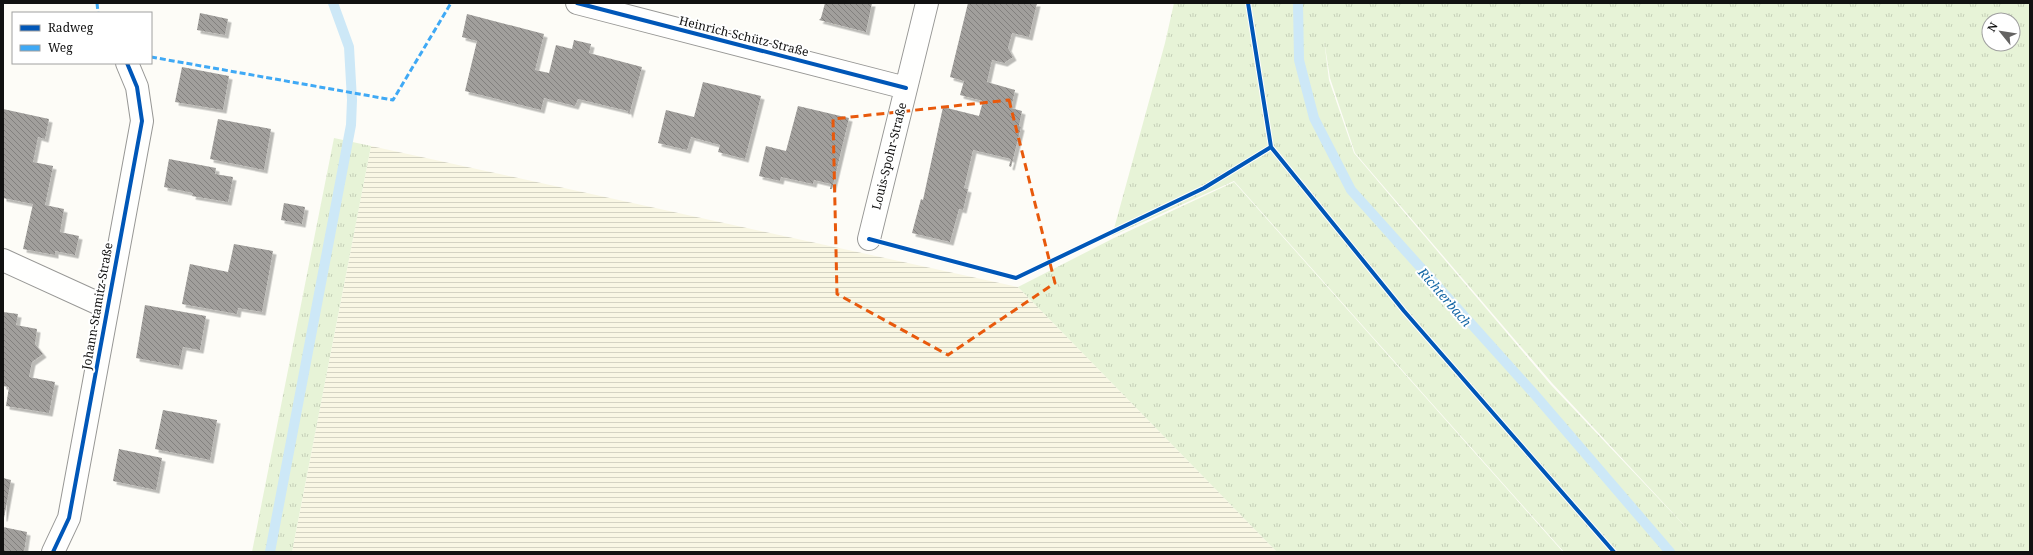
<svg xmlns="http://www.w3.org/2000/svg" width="2033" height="555" viewBox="0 0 2033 555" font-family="'Noto Serif',serif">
<defs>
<pattern id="farmland-rules" width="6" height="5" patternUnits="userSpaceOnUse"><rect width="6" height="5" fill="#f9f7e4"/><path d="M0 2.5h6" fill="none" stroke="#d4d3c3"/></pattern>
<pattern id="grass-tufts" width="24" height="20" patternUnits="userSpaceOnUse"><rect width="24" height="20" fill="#e7f3d7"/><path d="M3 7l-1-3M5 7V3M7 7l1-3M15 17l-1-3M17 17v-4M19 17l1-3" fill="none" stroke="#c5cfb8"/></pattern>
<pattern id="building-back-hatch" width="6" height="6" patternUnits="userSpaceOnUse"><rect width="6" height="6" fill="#a19f9c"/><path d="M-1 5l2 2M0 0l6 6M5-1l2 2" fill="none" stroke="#82807e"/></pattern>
<filter id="shadow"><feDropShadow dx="3.5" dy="3.5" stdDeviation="0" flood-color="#0004"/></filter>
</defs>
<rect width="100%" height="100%" fill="#fdfcf7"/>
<path fill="url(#farmland-rules)" d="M371 146 1018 287 1277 552H292Z"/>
<path fill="url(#grass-tufts)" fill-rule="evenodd" d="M1174 3H2030V552H1564L1234 181 1112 236 1165 43ZM1989 20H2013V44H1989ZM1324 40 1330 78 1355 153 1552 383 1697 539 1551 385 1354 153 1329 80Z
M334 138 371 146 292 552H252Z
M1234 182 1563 552H1277L1018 287 1114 238Z"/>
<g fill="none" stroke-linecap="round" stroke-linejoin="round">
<path stroke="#cde8f7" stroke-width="10" d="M1298 3 1299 60 1314 118 1351 190 1536 396 1670 552
M270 552 351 125 352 100 349 47 333 3"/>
</g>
<path fill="url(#building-back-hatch)" filter="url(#shadow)" d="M825 3H872L866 32 819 20 821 18Z
M968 3H1037L1029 37 1012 33 1008 48 1013 57 1004 63 992 60 987 82 1015 90 1011 108 1022 111 1019 126 1021 127 1011 167 1009 166 1011 159 973 150 964 188 968 189 963 210 959 209 950 242 912 233 921 199 923 200 943 107 979 116 983 101 960 95 964 81 950 77Z
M200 13 228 19 225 35 197 30Z
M467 14 544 34 535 70 549 73 556 45 572 49 574 40 591 44 589 53 642 67 629 115 628 111 578 99 575 106 544 98 541 110 465 91 477 41 462 37Z
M182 67 229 76 223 110 175 102Z
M703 82 761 96 745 159 718 152 720 145 691 137 687 150 658 143 666 110 694 117Z
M798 106 849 118 832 189H830L831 184 814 180 813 184 781 177 780 181 759 176 766 146 786 151Z
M3 109 49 119 45 139 38 137 33 162 53 166 45 205 64 209 60 232 79 236 75 255 55 251V255L23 249 33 204 3 198Z
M218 119 271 129 264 170 210 159Z
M169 159 216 168 215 174 233 177 228 202 192 196 193 193 164 187Z
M284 203 305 207 302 224 281 220Z
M234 244 273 251 262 312 238 308 237 314 182 304 190 264 228 272Z
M145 305 206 316 200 350 183 347 179 366 136 358Z
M3 312 18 314 16 325 37 329 35 344 43 354 32 362 29 377 55 382 49 413 6 406 9 387 3 386Z
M163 410 217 420 210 460 155 449Z
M119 449 162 458 156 490 113 481Z
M3 478 11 480 4 518H3Z
M3 527 27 532 24 552H3Z"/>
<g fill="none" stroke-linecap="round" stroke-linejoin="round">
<g stroke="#979795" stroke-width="24">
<path id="street" d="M577 3 906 88
M869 239 927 3
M3 260 106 307
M53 552 69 518 142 121 137 87 127 63"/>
</g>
<use href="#street" stroke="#fffffe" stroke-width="22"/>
<path stroke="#3fa9f5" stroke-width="3" stroke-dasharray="6 3" stroke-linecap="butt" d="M97 3 98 13
M151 57 393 100 451 3"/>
<g stroke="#fff" stroke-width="6">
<path id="cycleway" d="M577 3 906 88
M1248 3 1271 147 1404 311 1614 552
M869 239 1016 278 1204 188 1271 147
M53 552 69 518 142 121 137 87 127 63"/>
</g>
<use href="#cycleway" stroke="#0057b8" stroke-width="4"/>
</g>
<path fill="none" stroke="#e8590c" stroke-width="3" stroke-dasharray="8 5" stroke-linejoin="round" d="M1009 100 1055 283 948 355 837 294 833 119Z"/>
<g text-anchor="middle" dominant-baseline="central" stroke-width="4" stroke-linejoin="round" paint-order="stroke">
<g font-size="12" fill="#111" stroke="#fff">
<text transform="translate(744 36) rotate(14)">Heinrich-Schütz-Straße</text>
<text transform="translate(889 156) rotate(-76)">Louis-Spohr-Straße</text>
<text transform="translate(97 306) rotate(-80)">Johann-Stamitz-Straße</text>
</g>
<g font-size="13" font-style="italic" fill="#1768a6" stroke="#fff">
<text transform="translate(1445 297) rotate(49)">Richterbach</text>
</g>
</g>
<rect width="2033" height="555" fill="none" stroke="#111111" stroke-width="8"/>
<rect x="12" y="12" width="140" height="52" fill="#ffffff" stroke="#a0a0a0"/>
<rect x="20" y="25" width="20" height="6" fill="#0057b8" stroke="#a0a0a0"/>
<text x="48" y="32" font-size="12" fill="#111111">Radweg</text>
<rect x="20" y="45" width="20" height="6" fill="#3fa9f5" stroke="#a0a0a0"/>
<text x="48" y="52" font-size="12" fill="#111111">Weg</text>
<g transform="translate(2001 32) rotate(300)"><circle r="19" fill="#ffffff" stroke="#a0a0a0"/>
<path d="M0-3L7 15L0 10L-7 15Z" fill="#646362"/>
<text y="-6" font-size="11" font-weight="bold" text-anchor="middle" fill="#111111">N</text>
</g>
</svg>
